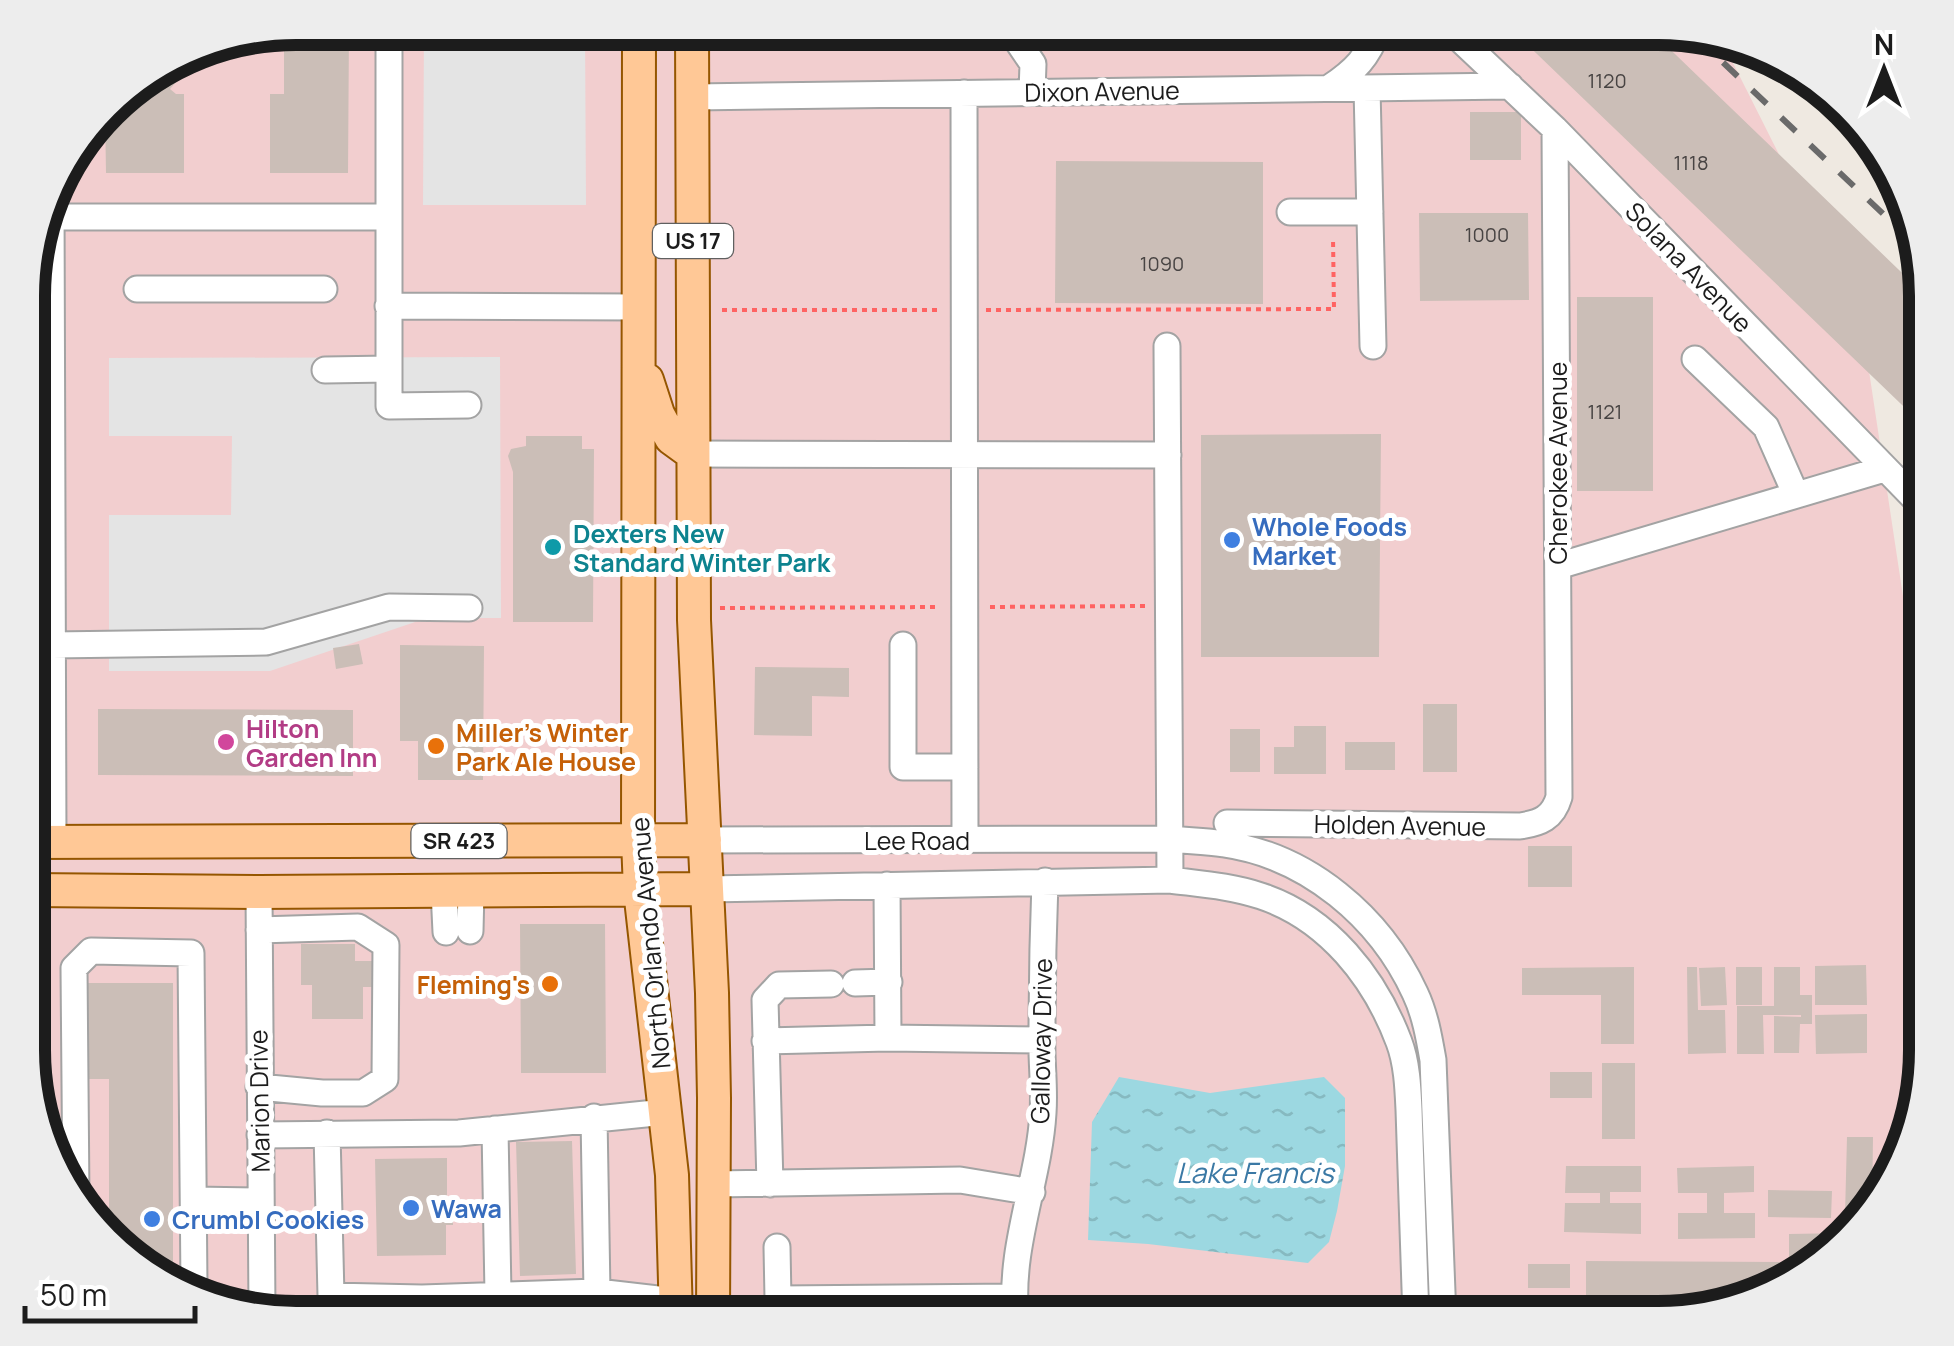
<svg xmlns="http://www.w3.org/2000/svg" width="1954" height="1346" viewBox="0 0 1954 1346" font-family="Manrope,sans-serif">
<defs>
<pattern id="water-ripples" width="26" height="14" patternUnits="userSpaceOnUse" patternTransform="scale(2.5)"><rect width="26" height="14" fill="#9cd8e1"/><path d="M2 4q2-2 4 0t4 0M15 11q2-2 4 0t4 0" fill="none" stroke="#86b9c0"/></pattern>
</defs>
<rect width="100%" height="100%" fill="#efe9e1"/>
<path fill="#f2cecf" d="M296 28H1675L1725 47 1861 318 1925 742 1922 1077 1871 1213 1777 1291 1658 1318H279L133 1263 63 1184 30 1084V261L63 162 119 94 209 42Z"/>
<path fill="#e4e4e4" d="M424 28H585L586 205H423Z
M500 357 501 618H427L270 671H109V515H231L232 436H109V358Z"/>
<path fill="url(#water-ripples)" d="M1119 1077 1210 1093 1324 1077 1345 1098V1166L1337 1211 1329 1242 1308 1263 1148 1244 1088 1240 1092 1122Z"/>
<path fill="#cbbeb7" d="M296 28H349L348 173H270V94H284V30Z
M1510 28H1648L1926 296V428Z
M176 61V82L170 89 176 94H184V173H106L105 111 119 94Z
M1470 112H1521V160H1470Z
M1056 161 1263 162V304L1055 303Z
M1419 213H1528L1529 300 1420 301Z
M1577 297H1653V491H1577Z
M1381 434 1379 657H1201V435Z
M526 436H582V449H594L593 622H513V472L508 456 511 449 526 446Z
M359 644 363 664 336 669 333 648Z
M400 645 484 646 483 780H418V741H400Z
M755 667 849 668V697L812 696V736L754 735Z
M1423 704H1457V772H1423Z
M98 709 353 710V776L98 775Z
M1294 726H1326V774H1274V747H1294Z
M1230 729H1260V772H1230Z
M1345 742H1395V770H1345Z
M1528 846H1572V887H1528Z
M520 924H605L606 1073H521Z
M301 944H355V961H374V987H363V1019H312V985H301Z
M1866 965 1867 1005H1815V966Z
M1634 967V1044H1601V995H1522V968Z
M1687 967H1697L1698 1010H1725L1726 1053 1688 1054Z
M1725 967 1727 1005 1701 1006 1699 968Z
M1736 967H1762V1005H1736Z
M1774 967H1800V995H1812V1024H1800L1799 1053H1774V1016L1801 1017V1015H1763L1764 1054H1737V1006H1774Z
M87 983H173V1278L133 1263 109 1236V1079H87Z
M1867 1014V1053L1816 1054 1815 1015Z
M1602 1063H1635V1139H1602Z
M1550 1072H1592V1098H1550Z
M1847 1137H1873L1872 1212 1868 1216 1845 1215Z
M572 1141 576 1274 520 1276 516 1142Z
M447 1158V1198H453V1225H446V1255L377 1256 375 1159Z
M1566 1166H1641V1192H1610V1203H1641V1234L1564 1232 1565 1203H1600V1193H1565Z
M1754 1166V1192L1724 1193V1213H1755V1238L1678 1239V1213H1707V1193H1678L1677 1168Z
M1768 1190 1832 1191 1831 1218 1768 1217Z
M1846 1233 1789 1281V1234Z
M1586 1261 1784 1262 1783 1285 1777 1291 1738 1300 1586 1299Z
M1528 1264H1570V1288H1528Z"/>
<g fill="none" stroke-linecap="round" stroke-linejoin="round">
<g stroke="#a3a3a3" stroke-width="29">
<path id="minor" d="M389 28V406L468 405
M1016 28V39L1033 64 1032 92
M1448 28 1555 129 1926 510
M1329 88C1356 70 1367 58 1379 28
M1367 88 1373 346
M964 93 965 840
M694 97 1510 86
M51 199 53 842
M1290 212H1370
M45 217H388
M137 289H324
M388 306 638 307
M1167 346 1170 880
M1695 359 1766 427 1796 495
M325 370 389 369
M693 454 1168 455
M1558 566 1884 469
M52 645 266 642 389 607 469 608
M903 645V767H965
M1227 823 1520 826C1540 823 1553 818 1559 797L1555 129
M705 840 1170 839C1188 841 1206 841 1224 844 1308 856 1380 917 1415 993 1425 1014 1429 1037 1433 1060L1443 1318
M707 889 1170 880C1201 884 1231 886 1261 896 1328 918 1375 978 1399 1042 1407 1063 1408 1088 1409 1110L1416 1318
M444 891 446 932
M259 892 262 1311
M259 930 358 927 386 945 385 1079 363 1093H322L259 1087
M470 931 471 891
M855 983 889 982
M888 1038 1042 1040
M765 1041 888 1038 887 885
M495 1129 498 1294
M327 1133 331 1296 422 1298 597 1292 594 1117
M260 1135 459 1133 665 1112
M713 1184 960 1180 1032 1192
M770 1184 765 1000 779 985 831 984
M76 1198 74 968 91 951 191 953 194 1286
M194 1200 260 1201
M777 1247 778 1299 1015 1297
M597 1292 675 1301
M1016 1318C1008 1249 1039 1181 1043 1113 1045 1087 1041 1061 1042 1036 1042 984 1043 933 1045 881"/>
</g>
<g stroke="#955600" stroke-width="36">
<path id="major" d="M639 28 638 840 640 890 672 1175 676 1318
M692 28 694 620 712 993 714 1098 713 1318
M647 380 658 414 671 438 693 454
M30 842 705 840
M30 890 259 892 707 889"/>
</g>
<path stroke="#ff6362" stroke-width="4" stroke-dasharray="5 5" stroke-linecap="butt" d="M722 310H942
M986 310 1334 309 1333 237
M990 607 1145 606
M720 608 940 607"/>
<use href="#minor" stroke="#fff" stroke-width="25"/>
<use href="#major" stroke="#ffc896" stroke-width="32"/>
<path stroke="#6a6a6a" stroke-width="6" stroke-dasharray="20 20" stroke-linecap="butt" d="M1694 35 1916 245"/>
</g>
<g fill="#3f7fe0" stroke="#fff" stroke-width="4">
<circle cx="1232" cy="540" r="10"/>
<circle cx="411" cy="1208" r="10"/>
<circle cx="152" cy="1219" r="10"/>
</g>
<circle fill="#0f9aa8" stroke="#fff" stroke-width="4" cx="553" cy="547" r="10"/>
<circle fill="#d1479c" stroke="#fff" stroke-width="4" cx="226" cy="742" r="10"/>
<g fill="#e8710a" stroke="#fff" stroke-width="4">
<circle cx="436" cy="746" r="10"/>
<circle cx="550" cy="984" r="10"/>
</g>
<g text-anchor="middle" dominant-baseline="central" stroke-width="10" stroke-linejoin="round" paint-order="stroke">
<g font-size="20" fill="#484443">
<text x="1607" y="80">1120</text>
<text x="1691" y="162">1118</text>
<text x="1487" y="234">1000</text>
<text x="1162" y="263">1090</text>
<text x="1605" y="411">1121</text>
</g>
<g fill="#fff" stroke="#606060" stroke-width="2.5">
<rect x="653" y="224" width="80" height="34" rx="8"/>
<rect x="411.5" y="824" width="95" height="34" rx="8"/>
</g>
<g font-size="22" font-weight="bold" fill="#1c1c1c">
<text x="693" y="241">US 17</text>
<text x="459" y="841">SR 423</text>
</g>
<g font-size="25" fill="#1c1c1c" stroke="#fff">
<text transform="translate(1102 91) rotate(-1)">Dixon Avenue</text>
<text transform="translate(1689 267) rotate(46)">Solana Avenue</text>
<text transform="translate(1557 463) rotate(-90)">Cherokee Avenue</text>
<text transform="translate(1400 825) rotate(1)">Holden Avenue</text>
<text x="917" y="840">Lee Road</text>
<text transform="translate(650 943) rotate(-95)">North Orlando Avenue</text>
<text transform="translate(1041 1041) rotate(-89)">Galloway Drive</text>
<text transform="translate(259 1101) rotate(-91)">Marion Drive</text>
</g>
<g font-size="25" font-weight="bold" fill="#366cbe" stroke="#fff" text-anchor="start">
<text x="1252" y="526">Whole Foods<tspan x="1252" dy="29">Market</tspan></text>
<text x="431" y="1208">Wawa</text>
<text x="172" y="1219">Crumbl Cookies</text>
</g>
<g font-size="25" font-weight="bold" fill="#0d838f" stroke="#fff" text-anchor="start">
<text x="573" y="533">Dexters New<tspan x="573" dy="29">Standard Winter Park</tspan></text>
</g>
<g font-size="25" font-weight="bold" fill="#b23c85" stroke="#fff" text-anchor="start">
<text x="246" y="728">Hilton<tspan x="246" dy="29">Garden Inn</tspan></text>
</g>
<g font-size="25" font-weight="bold" fill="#c56008" stroke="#fff" text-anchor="start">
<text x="456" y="732">Miller’s Winter<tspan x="456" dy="29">Park Ale House</tspan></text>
<text x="530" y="984" text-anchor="end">Fleming's</text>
</g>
<g font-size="28" font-style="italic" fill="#3b79a5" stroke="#fff">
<text x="1255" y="1172">Lake Francis</text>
</g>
</g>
<path d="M0 0H1954V1346H0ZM296 45H1658A251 251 0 0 1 1909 296V1050A251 251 0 0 1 1658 1301H296A251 251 0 0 1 45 1050V296A251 251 0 0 1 296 45Z" fill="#ededed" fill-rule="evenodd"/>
<path fill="none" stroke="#1c1c1c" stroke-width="12" d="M296 45H1658A251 251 0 0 1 1909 296V1050A251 251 0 0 1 1658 1301H296A251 251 0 0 1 45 1050V296A251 251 0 0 1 296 45Z"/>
<g transform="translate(1884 70)" stroke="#ffffff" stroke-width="8" paint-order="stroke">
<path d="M0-8L18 38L0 25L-18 38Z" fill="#1c1c1c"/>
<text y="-15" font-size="28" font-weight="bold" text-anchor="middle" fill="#1c1c1c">N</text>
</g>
<path d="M25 1306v15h170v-15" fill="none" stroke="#1c1c1c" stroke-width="5"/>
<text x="40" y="1306" font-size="30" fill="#1c1c1c" stroke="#ffffff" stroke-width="8" paint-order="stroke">50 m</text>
</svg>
